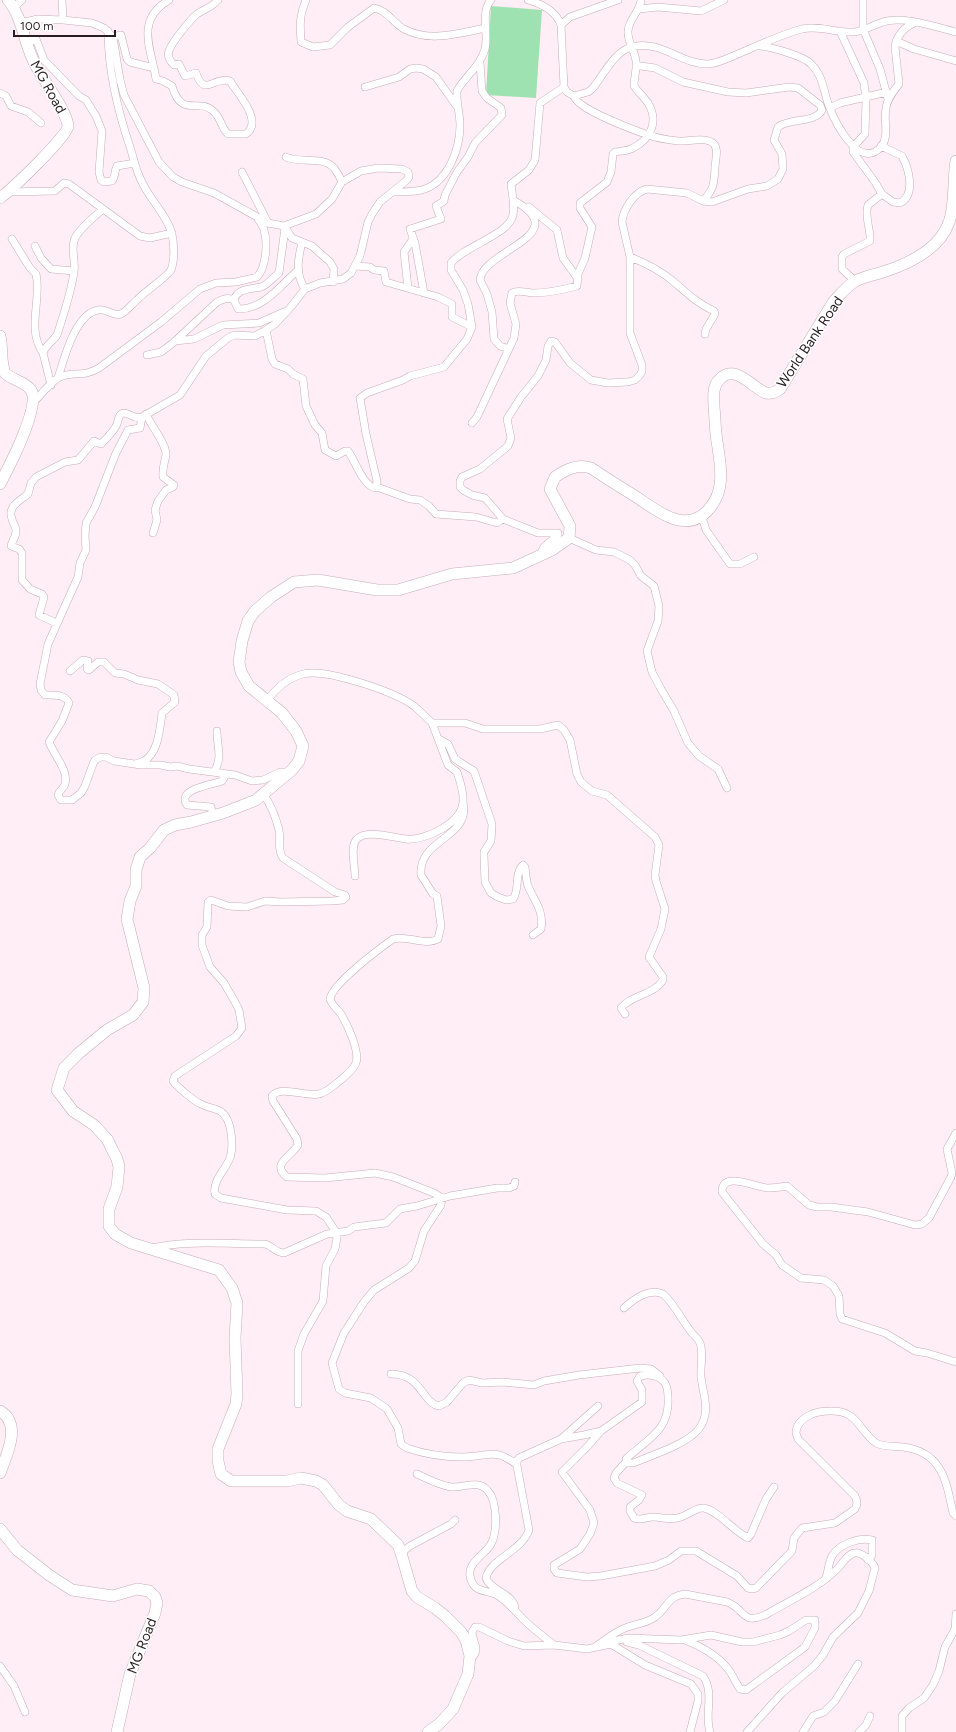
<svg xmlns="http://www.w3.org/2000/svg" width="956" height="1732" viewBox="0 0 956 1732" font-family="Figtree,sans-serif">
<rect width="100%" height="100%" fill="#ffeef5"/>
<path fill="#9fe2b1" d="M491 6 542 10 536 98 486 95Z"/>
<g fill="none" stroke-linecap="round" stroke-linejoin="round">
<g stroke="#c6adb7" stroke-width="8">
<path id="minor" d="M62 0 63 20
M306 0C299 16 300 26 301 42L313 47 330 45 348 27 374 8C387 10 393 23 404 29 430 43 459 33 486 28
M528 0C542 4 556 11 561 25L564 87 567 92 574 96 588 92 592 89C603 76 614 52 631 47 660 39 682 65 708 64 721 63 732 56 745 51 763 43 783 34 802 29 820 25 835 33 853 32 865 32 875 23 887 21 909 17 935 27 956 32
M863 0V29L880 69 888 99
M14 7 22 0
M639 9 658 7 701 11 724 0
M20 23 38 19 63 20 92 23 104 28 113 37 120 80 124 95 159 162 173 177 182 182 214 193 268 223 284 226 316 214 332 199 342 182 361 171 378 168 402 169 408 172 409 177 407 180 380 202 372 214 368 222 360 256 351 273 343 279 320 283 305 289 290 308 275 324 266 330 255 336 234 335 228 338 206 356 180 395 142 417 140 428 128 430 116 453 95 507 86 523 85 536 86 550 80 563 78 577 48 644 40 684 41 690 45 695C54 695 65 694 69 703L62 721 49 742C54 755 69 771 65 784 64 789 59 790 58 795L61 800H72L81 793 85 786 93 764 95 760 101 757H106L114 761 141 765H161L170 767 177 766 189 769 235 775 252 781 263 780 280 772H290
M561 25 570 17 618 0
M840 31 864 83 866 100 865 134 853 147V152L875 182 882 194
M113 37 121 35 127 59 130 62 154 68 156 79 163 81 172 86C182 119 198 97 213 111 221 117 221 128 228 134H246C264 121 237 93 230 81 213 76 205 98 196 73L185 76 179 64 174 65C170 61 167 56 169 51 171 43 191 19 197 14 204 9 213 7 218 0
M896 41 914 49 956 61
M25 42 36 39 44 60 79 96 86 100 96 116 102 131 99 172 101 180 104 182 112 181C116 176 114 171 117 166L135 163
M760 46C771 47 804 56 811 64 815 68 818 72 820 77 824 86 825 96 829 106 835 122 859 171 881 147 890 136 883 121 886 108 887 99 893 92 899 84L895 47C897 35 903 28 914 23
M154 68C147 40 140 17 169 0
M365 87 399 77 410 69 416 68 423 69 436 77 458 108
M0 93 6 96 11 106 28 112 41 123
M574 96C577 109 634 130 648 135 657 138 669 140 678 141 688 142 706 136 714 144 719 150 715 161 715 168 714 184 714 189 703 201
M830 108 840 103 887 92
M286 157C300 164 323 155 334 168 337 172 340 177 342 182
M242 172 268 223
M8 192 55 191 64 183 69 184 140 236 150 238 172 233
M395 192C405 192 416 192 425 189 449 180 460 148 460 125 460 114 456 102 457 91 465 76 480 67 485 49 489 35 480 12 491 0
M529 207 557 230 563 258 578 279
M284 226 292 238 312 246 330 262 334 269 333 282
M12 239 30 268 36 274C42 300 26 329 43 353
M302 242C298 259 295 274 305 289
M35 246 41 258 51 269 74 271
M630 257C646 263 661 271 674 282 687 293 698 304 714 311L715 314 706 329 705 334
M355 266 370 267 374 270 384 271 386 282 438 297 452 304V317L472 327
M855 281 842 269V257L844 254 870 241C871 229 864 217 868 205L882 194 893 202 900 203C916 195 909 169 902 156L881 146
M408 288 404 252 413 239
M424 293 415 243 410 229 441 219 436 206 444 201 445 195 457 172 468 157 475 143 502 115 501 108 487 98 482 91 480 63
M234 300C237 288 252 289 261 287 268 285 273 277 279 273L285 228
M266 330 272 359 275 364 288 369 293 374 303 379 306 406 315 425 322 433 325 450 336 456 345 451H348C355 460 363 487 376 488L377 481 366 434 360 398 367 393 403 380 410 376 444 367 467 339 472 327 468 304 463 290 451 270V263C464 246 509 235 513 215 515 205 512 194 511 184L529 170 535 160 540 103 564 87
M173 343 175 341 194 339 223 325 259 323 284 312
M509 349 500 346 494 339 492 312 487 294 480 280C482 250 577 235 513 200
M147 355 161 352 173 343 217 302C223 299 228 297 234 300L238 309C263 310 281 285 298 270
M58 378C64 359 75 314 98 310 107 308 113 317 121 314 127 311 132 304 137 300 144 292 167 277 171 270 175 260 174 244 172 234 167 215 151 201 143 184 137 174 134 161 131 150 118 112 108 72 108 31
M51 385 43 353C45 346 53 341 57 335 64 314 71 293 74 272 76 260 70 249 75 238 81 227 94 217 103 209
M32 404C39 397 51 381 60 377 74 371 82 378 99 368L161 322 200 289 216 283 236 282 257 277C266 268 268 243 264 230 263 226 260 222 258 219
M146 414C150 424 167 445 166 455 165 462 162 467 163 477L174 485 173 487 166 490 158 501 155 510 157 520 153 533
M472 423 477 417 514 338 516 324 510 303 512 293C518 289 527 293 533 293 549 293 562 290 577 286L578 274 585 258 592 227 580 208V203L607 182 611 172 613 154 615 152C621 151 628 151 633 148 651 139 659 121 648 103 644 97 638 92 634 86 634 77 637 70 636 61 635 51 627 41 628 31 629 18 640 12 641 0
M377 487 410 499 420 500 429 506 436 514 476 517 497 523 502 519
M702 517 706 530 730 564H740L754 557
M569 538 596 550 614 552 630 560 635 565 641 576 654 586 659 606 658 621 647 651 652 672 661 689 674 711 688 743 699 756 718 769 727 788
M539 556 544 547 558 535V533H538L503 519 485 498 472 495 463 490 460 487V481L462 477 480 469 508 446 511 438 507 419 521 397 538 376 546 360 548 346 551 341 555 342 570 363 591 380 608 383 628 382 635 380 640 375 642 371V365L630 333V257L622 222C623 210 634 192 647 189L687 193 703 201 712 202 748 189 767 186 778 179 783 169 782 154 774 140 778 127C789 118 816 123 822 110L820 105 798 88 789 87 746 93 728 92 683 82 655 68 641 66H637
M56 623 39 615 44 597 42 594 30 589 22 580V553L19 549 11 546C12 541 16 537 16 531 16 526 13 524 12 519 7 506 20 501 28 494L31 483 36 477 65 462 78 460 94 441 101 444C106 439 115 430 117 424 119 419 118 414 124 413 130 413 135 420 142 417
M70 671 83 660 88 661 87 669 89 670 98 662H104L115 673 124 674 138 680 158 684 174 695 175 702 162 713C160 729 158 760 138 763
M267 701C276 688 288 678 303 674 326 668 395 692 414 706 420 711 426 717 432 723H465L483 729H540L558 725 564 730 570 740 577 774 581 782 592 791 607 795 655 837 659 845 655 875 656 881 665 909 661 929 649 957 663 977V980C654 995 631 995 621 1008L625 1014
M439 739 448 744 455 759 474 771 492 824 491 841 484 852V856L485 882 491 893 498 897 506 900 513 899C520 890 514 873 523 865L525 867C526 874 526 880 528 886 535 902 544 911 541 929L533 935
M214 772C223 757 217 748 217 731
M264 795C271 805 276 818 279 830 281 839 277 850 283 858L335 892 345 895 346 897 343 900 332 901 281 902 265 901 247 907 228 906 211 900 208 902 207 927 202 935V945L210 967 224 983 235 1002 239 1010 242 1028 236 1036 175 1076 173 1081C175 1085 195 1102 201 1104 214 1111 223 1106 229 1124 232 1133 233 1149 230 1158 226 1169 212 1181 215 1194L221 1198 287 1210 316 1211 326 1217 336 1232 337 1238 335 1249 326 1266 323 1301 304 1334 298 1351V1404
M463 802C471 839 418 838 421 875L433 894 437 896 441 926 438 939C425 946 407 935 393 939 379 949 332 984 330 999 332 1005 337 1009 341 1014 347 1024 360 1051 356 1063 353 1070 347 1074 342 1079 335 1084 328 1092 319 1094 306 1097 280 1085 272 1096L273 1101 297 1139 298 1145C292 1156 270 1164 287 1177L325 1178 375 1173 393 1177 434 1193 442 1198 441 1205 424 1231 415 1261 409 1268 374 1290 364 1302 344 1333 332 1363 339 1389 345 1393 371 1398 387 1409 398 1428 401 1444 407 1448C424 1454 445 1457 463 1457 488 1457 493 1447 516 1464
M213 815 211 807 187 805C176 789 212 785 222 781L224 778 221 773
M355 876C355 866 350 848 356 840 365 828 394 838 406 839 425 841 462 823 463 802 464 792 460 781 457 772L448 765 432 723
M956 1133 947 1149 952 1173 951 1177 929 1218 922 1224 915 1225 868 1212 831 1207H817L809 1205 787 1186C781 1187 775 1188 768 1188 757 1188 722 1170 722 1192L763 1244 776 1255 782 1265 801 1278 824 1280 833 1286 839 1296 840 1314 842 1319 885 1333 915 1351 927 1353 956 1362
M152 1248C188 1240 228 1244 264 1244 271 1244 275 1253 284 1253L327 1234 348 1231 354 1227 386 1223 400 1209 417 1206 450 1196 497 1188H509L514 1186 515 1182
M391 1374C422 1374 422 1403 439 1406L447 1402 463 1383 469 1380 482 1383 503 1382 534 1385 544 1381 579 1375 640 1368 651 1369 660 1376
M601 1431 588 1446 562 1472 590 1510 594 1523 590 1534 580 1549 554 1565V1569L557 1573 587 1577 601 1576 655 1566 669 1560 681 1551H696L737 1576 748 1588 752 1589 756 1588 792 1551 794 1538 802 1528 835 1523 855 1509C858 1504 857 1501 855 1496L798 1439 796 1433C796 1424 802 1419 810 1415 816 1412 823 1411 830 1411 858 1410 858 1430 876 1443 882 1447 895 1446 903 1447 942 1452 946 1480 953 1513L956 1516
M561 1439 598 1406
M626 1462 616 1473 614 1478 617 1483 642 1495 639 1500 630 1507V1511L634 1518C641 1521 646 1517 653 1517 663 1517 671 1521 681 1517 688 1515 696 1507 704 1508 719 1511 733 1531 748 1538L751 1534 766 1499 774 1487
M417 1474C428 1479 439 1485 451 1487 464 1488 478 1479 488 1491 497 1501 498 1531 491 1544 486 1555 461 1564 473 1584 477 1592 490 1591 497 1595 507 1601 516 1612 524 1620 533 1629 544 1637 554 1645
M401 1553 410 1546 451 1524 455 1520
M826 1578C828 1571 829 1562 832 1556 839 1544 859 1537 872 1540V1555L868 1560
M515 1609C514 1593 490 1591 486 1578 490 1559 522 1551 529 1530L517 1466V1461L519 1458 561 1439 584 1435 601 1431 642 1402V1390L637 1381 640 1376C649 1374 659 1375 665 1383 668 1388 668 1393 668 1398 670 1431 647 1439 626 1459L627 1463H633C652 1455 685 1445 698 1430 712 1413 703 1395 701 1377 700 1366 704 1354 700 1343 698 1339 695 1336 692 1333 683 1322 673 1302 663 1294 648 1288 634 1299 624 1308
M614 1641 628 1638 681 1640 711 1635 742 1642H753L780 1635 789 1631 806 1620H815V1628L805 1647 746 1690 740 1689C735 1682 733 1675 728 1669 718 1656 700 1646 685 1640
M627 1642 639 1645 703 1676C715 1693 704 1714 710 1732
M595 1647C604 1641 613 1633 623 1629 633 1624 646 1624 655 1617 668 1608 667 1596 685 1594L727 1602C747 1610 741 1626 767 1614 789 1601 818 1588 836 1570 842 1565 846 1555 854 1553 861 1551 873 1562 875 1568L869 1591 858 1613 833 1637 823 1655 814 1666 782 1693 747 1732
M469 1661C482 1649 473 1644 472 1632L475 1627H479L508 1641 524 1646 554 1645 587 1649 611 1644 645 1665 691 1684 698 1694V1701L690 1732
M0 1666 14 1686 25 1712
M803 1732 813 1716 824 1712 835 1701 858 1664
M859 1732 866 1725 870 1716
M902 1732V1716L909 1708 924 1698 933 1685 939 1671 945 1647 955 1629 956 1614"/>
</g>
<g stroke="#c6adb7" stroke-width="12">
<path id="primary" d="M0 198C11 190 68 136 68 126 67 111 42 78 35 64 24 44 23 18 8 0
M0 336C3 349 0 361 5 373 12 380 26 382 31 390 41 406 9 467 0 484
M0 1411C22 1424 7 1454 0 1473
M0 1529 17 1550 49 1575 72 1590 113 1596 137 1589 149 1591 155 1597 157 1603 155 1613 130 1674 117 1732
M428 1732 439 1724 453 1709 468 1674 470 1656 466 1640 461 1632 445 1616 435 1608 417 1597 412 1591 401 1553 398 1545 371 1519 347 1511 339 1505 323 1485 316 1481 301 1478 287 1481H231L221 1474 218 1461V1449L236 1404 237 1394 235 1338 237 1303 232 1288 219 1270 131 1243 115 1234 109 1226V1209L117 1187 119 1167 117 1159 107 1139 94 1125 73 1111 57 1090 64 1068 79 1053 107 1030 133 1015 143 1002 144 988 127 919 130 901 136 886V870L140 857 150 848 164 830 175 825 191 822 223 813 256 800 292 770 299 761 303 746 296 731 282 713 249 686 241 672 239 662 242 641 248 621 255 611 271 597 294 582 318 580 377 590H398L452 574 513 568 552 550 569 538 570 526 550 489 555 477C567 469 577 464 591 468 606 478 620 487 635 496 656 510 686 536 709 509 728 488 719 459 716 434 715 425 715 416 714 407 714 398 712 387 719 380 735 362 752 388 766 393 771 394 776 392 780 389L834 301C840 295 846 287 854 282 861 277 874 275 883 272 908 264 940 249 949 222 955 208 953 178 956 161"/>
</g>
<use href="#minor" stroke="#fff" stroke-width="7"/>
<use href="#primary" stroke="#fff" stroke-width="11"/>
</g>
<g text-anchor="middle" dominant-baseline="central" stroke-width="3" stroke-linejoin="round" paint-order="stroke">
<g font-size="14" fill="#281e22" stroke="#fff">
<text transform="translate(48 87) rotate(61)">MG Road</text>
<text transform="translate(810 342) rotate(-56)">World Bank Road</text>
<text transform="translate(142 1646) rotate(-69)">MG Road</text>
</g>
</g>
<path d="M14 30v6h101v-6" fill="none" stroke="#281e22" stroke-width="2"/>
<text x="20" y="30" font-size="12" fill="#281e22" stroke="#ffffff" stroke-width="3" paint-order="stroke">100 m</text>
</svg>
